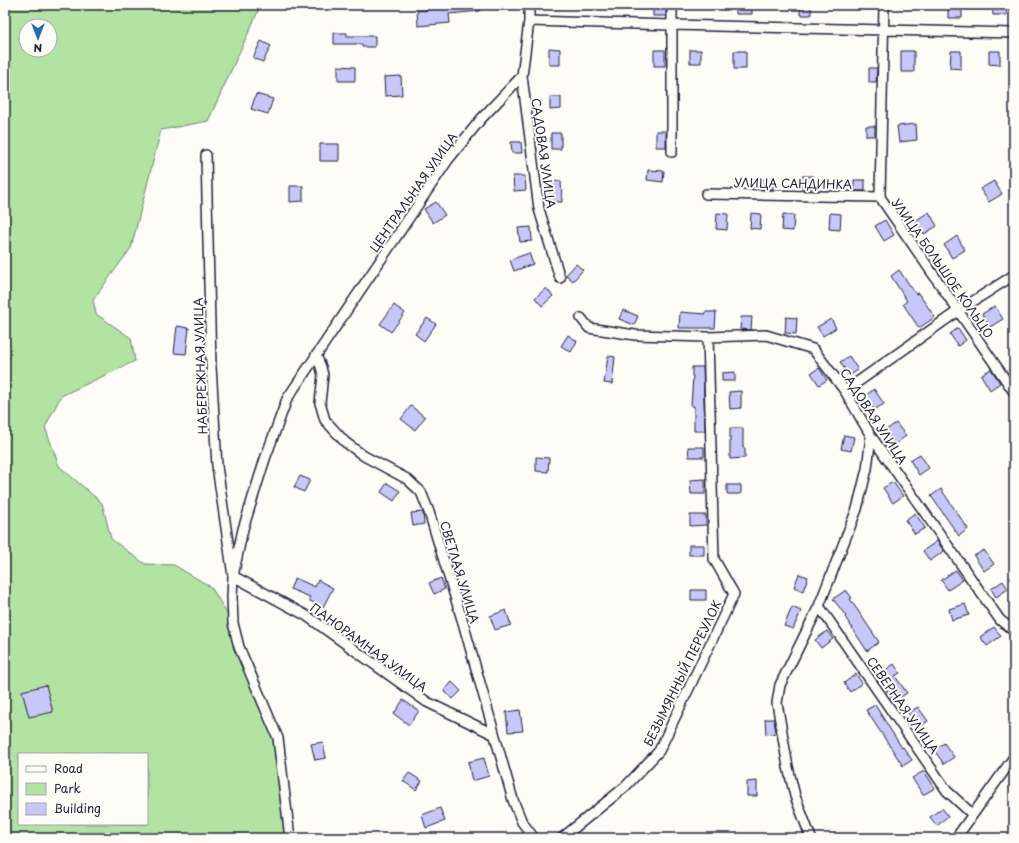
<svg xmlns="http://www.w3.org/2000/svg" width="1019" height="843" viewBox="0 0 1019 843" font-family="'Playpen Sans',sans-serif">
<rect width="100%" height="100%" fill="#fdfcf7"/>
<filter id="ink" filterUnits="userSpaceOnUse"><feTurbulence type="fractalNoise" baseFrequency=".025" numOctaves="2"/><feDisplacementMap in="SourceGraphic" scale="8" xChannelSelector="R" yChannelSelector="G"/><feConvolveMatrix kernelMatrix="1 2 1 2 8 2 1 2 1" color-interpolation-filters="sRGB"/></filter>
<g filter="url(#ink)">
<path fill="#b3e3a2" stroke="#6a826e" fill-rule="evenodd" d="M5 5H261L208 121 161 130 131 248 93 300 96 314 131 338 135 361 61 396 45 427 59 466 102 503 111 539 145 564 174 565 211 587 233 623 278 738 290 838H195L193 836 189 838H5ZM26 26H50V50H26ZM19 754H147V824H19Z"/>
<path fill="#c8c7f9" stroke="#22223b" d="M426 5H479L480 11 449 14 450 23 418 26 417 11 427 10Z
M736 5H752V14H736Z
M800 5H811V15H800Z
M948 5H962V18H948Z
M992 5H1006L1007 15H993Z
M653 6 666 7V16H653Z
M334 33H347V36H375V47H362V44H334Z
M261 41 271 46 263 62 253 58Z
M549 48 560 49V65H549Z
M654 50H665V66H654Z
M690 50H701V63H690Z
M734 51H746V69H734Z
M901 51H914V72H901Z
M951 51H961V69L950 68Z
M989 51H1000V65L989 64Z
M338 66 355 67V81H338Z
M869 68H877L876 82H869Z
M401 76 402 95 385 96 384 77Z
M256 94 273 99 268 114 251 109Z
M550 97H561V109L550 110Z
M916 124 917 140 899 142 897 126Z
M866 126H875V136H866Z
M656 131H666V147H656Z
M551 133H561V149H551Z
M511 142H521L522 153H512Z
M320 144H339V161H320Z
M648 170 664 171 663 182 647 180Z
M513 176H525L526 190 514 191Z
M802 176H813L812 189H802Z
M763 179H773V189H763Z
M854 180H865V191H854Z
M561 181 562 202H547L546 182Z
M994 181 1002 194 989 202 980 189Z
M290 186H303V201L290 202Z
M436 202 445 215 433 223 424 209Z
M929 212 937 226 924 234 915 221Z
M717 213 728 214 727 230 716 229Z
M751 213 761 214 760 229 750 228Z
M830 213 841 214 840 230 829 229Z
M783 214 794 215 793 231 782 230Z
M885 220 894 235 884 241 875 226Z
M531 227 532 241 520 242 518 228Z
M957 236 965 250 952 258 944 245Z
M529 253 533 264 514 271 510 260Z
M576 264 583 270 573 281 566 275Z
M899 270 916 294 918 293 935 317 919 328 903 304 907 301 891 276Z
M546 288 553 296 542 306 535 298Z
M394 305 405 313 391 332 380 324Z
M995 306 1003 319 990 327 982 314Z
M623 310 638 316 634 325 619 319Z
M680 312 705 314V312H716L715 328H679Z
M741 317H752L751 330 740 329Z
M786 317 797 318 796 334 785 333Z
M427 318 436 324 424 341 415 334Z
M831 319 836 328 823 336 817 327Z
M177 326 189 328 186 354 174 353Z
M958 328 966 340 958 346 950 334Z
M568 335 577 341 571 352 561 346Z
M608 356 615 357 612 384 604 383Z
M849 356 858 370 849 376 840 362Z
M692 367H703L705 431H694V406H691L693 376H692Z
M819 368 827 380 819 385 811 373Z
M991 369 1000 383 990 390 981 375Z
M735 372V381H722V373Z
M874 389 884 404 874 410 865 396Z
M741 391V408L730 409 729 392Z
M411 406 425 417 415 430 401 419Z
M896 423 906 436 895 444 886 430Z
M730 428H743V448H745V458L730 459Z
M844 435 854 437 851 451 841 449Z
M688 447H704V457H689Z
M920 454 929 468 919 475 910 460Z
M536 457 549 458 548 472 536 471Z
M300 476 310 480 304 492 294 487Z
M705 479V494H691L690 480Z
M893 482 903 496 893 503 883 488Z
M387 483 400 491 394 501 381 492Z
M727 485H741V494H727Z
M941 489 968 529 959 536 931 496Z
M423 512 424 524 413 526 411 513Z
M915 513 925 528 915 534 905 520Z
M690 515H706V525L690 526Z
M937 541 944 551 930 561 923 551Z
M689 545H704V555H689Z
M984 550 994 564 984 571 974 556Z
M956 570 963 580 948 590 941 580Z
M799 574 808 577 803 591 794 587Z
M295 578 315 587 318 580 333 588 323 607 308 600 310 597 290 589Z
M441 578 445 589 434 594 429 583Z
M1003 581 1008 589 996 597 991 589Z
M691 590H706V600H691Z
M846 590 852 598 850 599 879 642 867 651 845 617 846 616 833 599Z
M965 604 969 615 952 620 949 609Z
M792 607 801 611 793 629 784 626Z
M506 610 511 625 495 630 490 616Z
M994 627 1001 636 987 646 980 637Z
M827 631 833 639 821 648 815 640Z
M894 664 900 673 895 676 907 693 894 701 886 690 891 687 881 673Z
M856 674 862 683 850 692 844 683Z
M452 682 461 691 453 699 444 691Z
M46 685 53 712 29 717 22 691Z
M403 700 419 711 409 725 394 714Z
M875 705 902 748 903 747 912 760 903 766 866 710Z
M918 707 928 721 918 728 908 713Z
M520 710 523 731 508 732 506 712Z
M765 719H774L776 733 766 734Z
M323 742 326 758 315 760 311 744Z
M944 743 954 757 944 764 934 750Z
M484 758 489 776 472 781 468 762Z
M924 771 935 788 923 795 912 778Z
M409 773 422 781 416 790 403 781Z
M757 781V796H747V782Z
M440 808 445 821 426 828 422 815Z
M942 808 948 816 937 826 930 817Z"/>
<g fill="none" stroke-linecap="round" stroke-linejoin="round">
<g stroke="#22223b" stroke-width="12">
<path id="minor" d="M529 5V21
M672 5V152
M884 5 880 197 1014 392
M206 155 211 366 217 466 233 576 307 616 427 702 493 734
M706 194 880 197
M560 278 539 209 522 76 529 21 672 25 1014 33
M581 318 589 328 635 335 708 337 766 335 813 349 845 391 871 436 1000 620 1014 631
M316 355 321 367 323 375 320 403 325 420 345 442 364 456 407 479 421 492 429 512 464 626 513 800 522 822 534 838
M845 391 958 311 1014 275
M819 606 947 791 972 814
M290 838 278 738 239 647 233 623 232 597 233 576 243 529 265 459 287 399 448 160 481 119 522 76
M562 838 625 787 659 751 734 594 714 559 708 337
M811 838 795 796 788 767 777 703 780 685 819 606 857 509 867 469 871 436
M956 838 1014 757"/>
</g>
<use href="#minor" stroke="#fdfcf7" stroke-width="9"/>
</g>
</g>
<g text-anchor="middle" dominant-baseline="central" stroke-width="4" stroke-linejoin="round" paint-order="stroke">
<g font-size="12" fill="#22223b" stroke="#fdfcf7">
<text transform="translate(544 153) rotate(82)">САДОВАЯ УЛИЦА</text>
<text transform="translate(793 183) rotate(1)">УЛИЦА САНДИНКА</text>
<text transform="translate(413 192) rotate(-55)">ЦЕНТРАЛЬНАЯ УЛИЦА</text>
<text transform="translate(943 268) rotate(55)">УЛИЦА БОЛЬШОЕ КОЛЬЦО</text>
<text transform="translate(200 366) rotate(-92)">НАБЕРЕЖНАЯ УЛИЦА</text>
<text transform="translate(874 416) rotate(57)">САДОВАЯ УЛИЦА</text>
<text transform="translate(460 572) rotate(73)">СВЕТЛАЯ УЛИЦА</text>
<text transform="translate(369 647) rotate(36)">ПАНОРАМНАЯ УЛИЦА</text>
<text transform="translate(682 673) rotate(-64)">БЕЗЫМЯННЫЙ ПЕРЕУЛОК</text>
<text transform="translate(903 705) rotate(55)">СЕВЕРНАЯ УЛИЦА</text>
</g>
</g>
<rect width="1019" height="843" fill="none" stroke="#fdfcf7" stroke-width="20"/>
<rect x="10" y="10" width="999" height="823" fill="none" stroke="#22223b" stroke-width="1.5" filter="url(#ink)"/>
<rect x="18" y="753" width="130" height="72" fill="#fdfcf7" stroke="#a5a5ac"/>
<rect x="26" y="766" width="20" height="6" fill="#fdfcf7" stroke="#a5a5ac"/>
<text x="54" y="773" font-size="12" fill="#22223b">Road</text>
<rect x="26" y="783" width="20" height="12" fill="#b3e3a2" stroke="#a5a5ac"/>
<text x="54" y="793" font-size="12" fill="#22223b">Park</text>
<rect x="26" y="803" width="20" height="12" fill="#c8c7f9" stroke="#a5a5ac"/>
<text x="54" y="813" font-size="12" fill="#22223b">Building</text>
<g transform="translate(38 38) rotate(180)"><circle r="19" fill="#fdfcf7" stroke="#a5a5ac"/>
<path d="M0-3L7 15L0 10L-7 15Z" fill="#1f6fb2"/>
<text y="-6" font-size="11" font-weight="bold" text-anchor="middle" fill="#22223b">N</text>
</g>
</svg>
